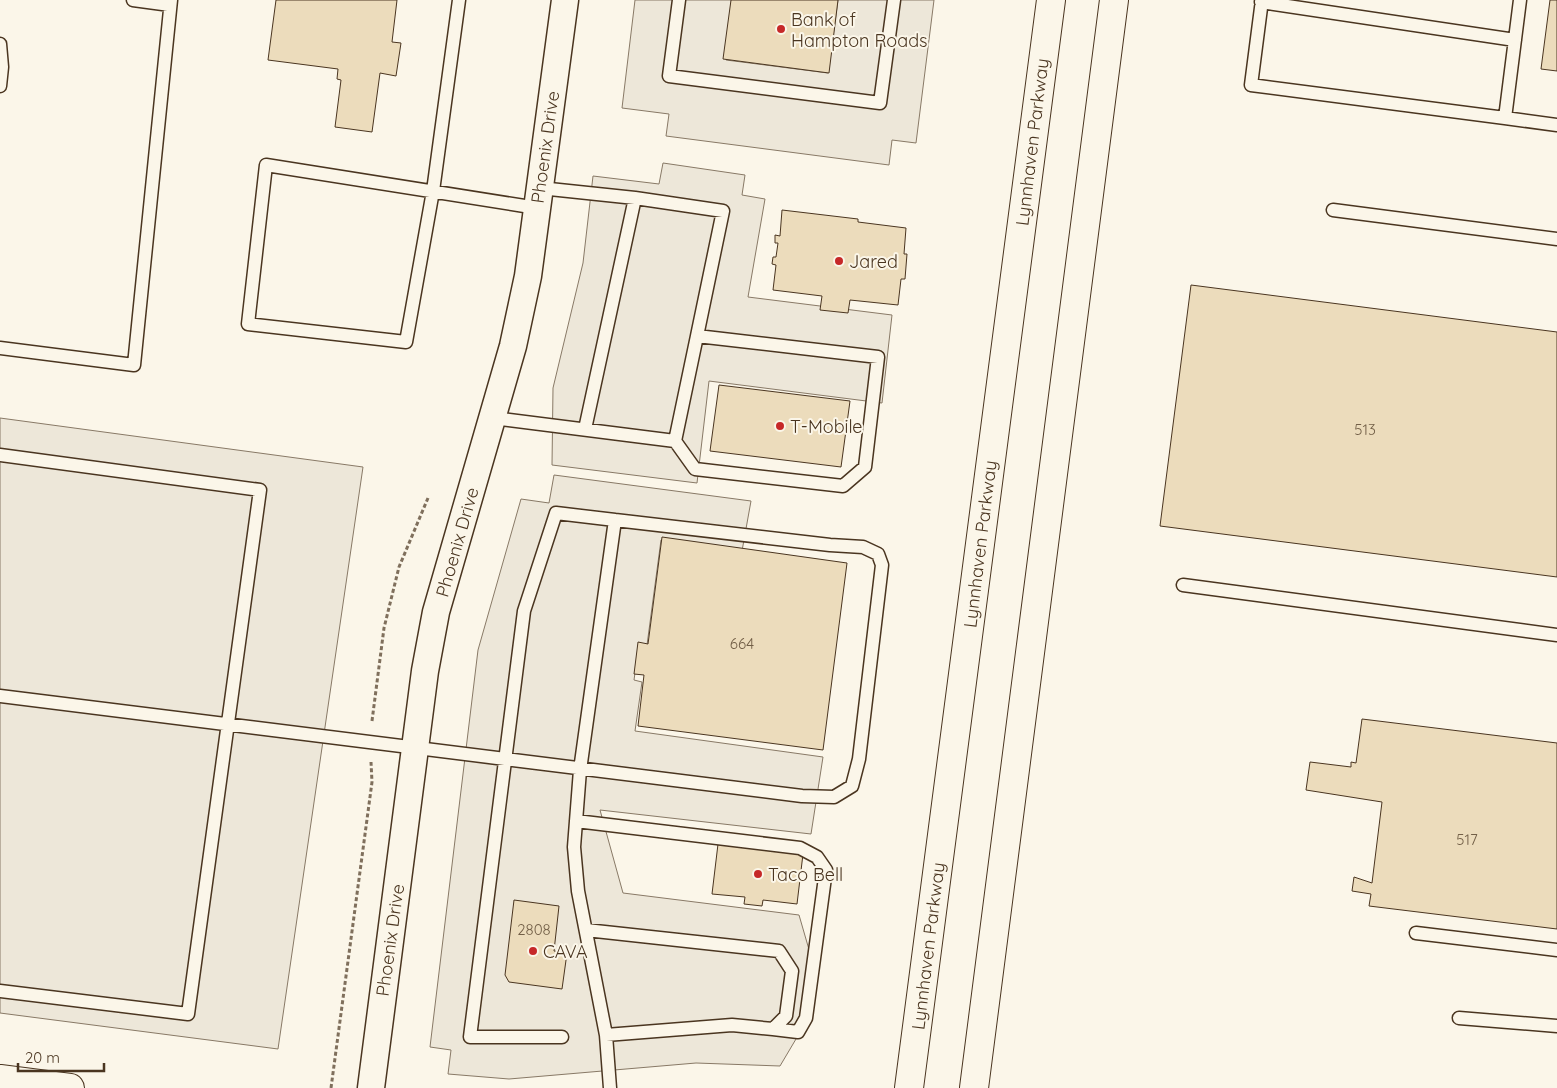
<svg xmlns="http://www.w3.org/2000/svg" width="1557" height="1088" viewBox="0 0 1557 1088" font-family="Quicksand,sans-serif">
<rect width="100%" height="100%" fill="#fbf6e9"/>
<path fill="#ede7d9" stroke="#887966" d="M635 0H733L726 60 828 73 838 0H934L916 143 892 140 889 165 666 136 669 114 622 108Z
M663 163 745 175 742 195 765 199 748 297 892 315 882 403 709 381 697 483 552 465 553 388 583 263 593 176 659 184Z
M0 418 363 467 278 1049 0 1013Z
M554 475 751 501 742 551 661 540 647 645H639L634 680 642 682 635 731 823 757 811 834 600 810 623 893 799 915 810 953 796 1039 780 1066 696 1063 509 1079 448 1074 451 1050 430 1047 478 650 521 499 549 503Z"/>
<path fill="#ecdcbc" stroke="#4a3520" d="M276 0H397L392 42 401 43 396 76 380 73 372 132 335 127 341 80 337 79 338 69 268 60Z
M731 0H838L829 73 723 59Z
M1550 0H1557V71L1541 69Z
M782 210 858 219V222L906 228 904 254H907L905 279H901L898 305 850 300 848 313 820 310 822 296 773 290 776 265 772 264 773 257H776L778 243H775V235L780 236Z
M1191 285 1557 332V577L1160 526Z
M719 385 850 401 841 467 710 451Z
M662 537 847 563 823 750 638 726 644 675 634 674 638 642 648 644Z
M1362 719 1557 743V929L1369 906 1371 894 1352 891 1354 877 1372 883 1382 802 1306 790 1310 762 1351 767V762L1356 763Z
M718 844 803 854 797 904 763 900 762 906 744 904 745 897 712 894Z
M514 900 559 906 554 951 567 953 562 989 509 982 505 975Z"/>
<g fill="none" stroke-linecap="round" stroke-linejoin="round">
<g stroke="#4a3520" stroke-width="15">
<path id="service" d="M133 0 170 5
M459 0 433 191 406 342 248 324 266 165 537 208
M679 0 669 76 880 103 894 0
M1262 0 1251 85 1505 118
M1520 0 1505 118 1557 125
M1261 2 1515 40
M0 44 2 67 0 86
M540 188 635 198 723 211 697 336 878 357 865 467 843 486 695 469 675 441
M1333 210 1557 239
M0 348 134 365 171 0
M493 418 675 441 697 336
M585 429 635 198
M0 455 260 490 188 1014 0 991
M1183 585 1557 635
M0 696 802 796 834 797 852 786 859 759 882 565 878 554 863 547 830 545 615 520
M576 821 800 848 817 857 826 870 806 1018 798 1032 773 1029
M586 930 779 951 792 971 786 1016 773 1029 732 1025 606 1035
M1416 933 1557 950
M1459 1018 1557 1026
M562 1037H470L524 611 556 513 615 520 580 770 574 847 578 891 606 1035 610 1088"/>
</g>
<g stroke="#4a3520" stroke-width="29">
<path id="minor" d="M371 1088 425 671 436 612 513 346 528 276 565 0"/>
</g>
<g stroke="#4a3520" stroke-width="30">
<path id="tertiary" d="M0 1079 70 1088"/>
</g>
<g stroke="#4a3520" stroke-width="30">
<path id="secondary" d="M909 1088 1051 0
M974 1088 1114 0"/>
</g>
<path stroke="#7f6f5c" stroke-width="3" stroke-dasharray="4 2.5" stroke-linecap="butt" d="M372 721 384 628 399 567 428 498
M331 1088 372 782 371 762"/>
<use href="#service" stroke="#fbf6e9" stroke-width="12"/>
<use href="#minor" stroke="#fbf6e9" stroke-width="26"/>
<use href="#tertiary" stroke="#fbf6e9" stroke-width="28"/>
<use href="#secondary" stroke="#fbf6e9" stroke-width="28"/>
</g>
<g fill="#c62828" stroke="#fbf6e9" stroke-width="2">
<circle cx="781" cy="29" r="5"/>
<circle cx="839" cy="261" r="5"/>
<circle cx="780" cy="426" r="5"/>
<circle cx="758" cy="874" r="5"/>
<circle cx="533" cy="951" r="5"/>
</g>
<g text-anchor="middle" dominant-baseline="central" stroke-width="4" stroke-linejoin="round" paint-order="stroke">
<g font-size="15" fill="#725f47">
<text x="1365" y="429">513</text>
<text x="742" y="643">664</text>
<text x="1467" y="839">517</text>
<text x="534" y="929">2808</text>
</g>
<g font-size="18" fill="#4a3520" stroke="#fbf6e9" text-anchor="start">
<text x="791" y="19">Bank of<tspan x="791" dy="21">Hampton Roads</tspan></text>
<text x="849" y="261">Jared</text>
<text x="790" y="426">T-Mobile</text>
<text x="768" y="874">Taco Bell</text>
<text x="543" y="951">CAVA</text>
</g>
<g font-size="18" fill="#4a3520" stroke="#fbf6e9">
<text transform="translate(1032 142) rotate(-83)">Lynnhaven Parkway</text>
<text transform="translate(545 147) rotate(-82)">Phoenix Drive</text>
<text transform="translate(457 542) rotate(-74)">Phoenix Drive</text>
<text transform="translate(980 544) rotate(-83)">Lynnhaven Parkway</text>
<text transform="translate(390 940) rotate(-82)">Phoenix Drive</text>
<text transform="translate(928 946) rotate(-83)">Lynnhaven Parkway</text>
</g>
</g>
<path d="M18 1063v8h86v-8" fill="none" stroke="#4a3520" stroke-width="2.5"/>
<text x="25" y="1063" font-size="15" fill="#4a3520" stroke="#fbf6e9" stroke-width="4" paint-order="stroke">20 m</text>
</svg>
